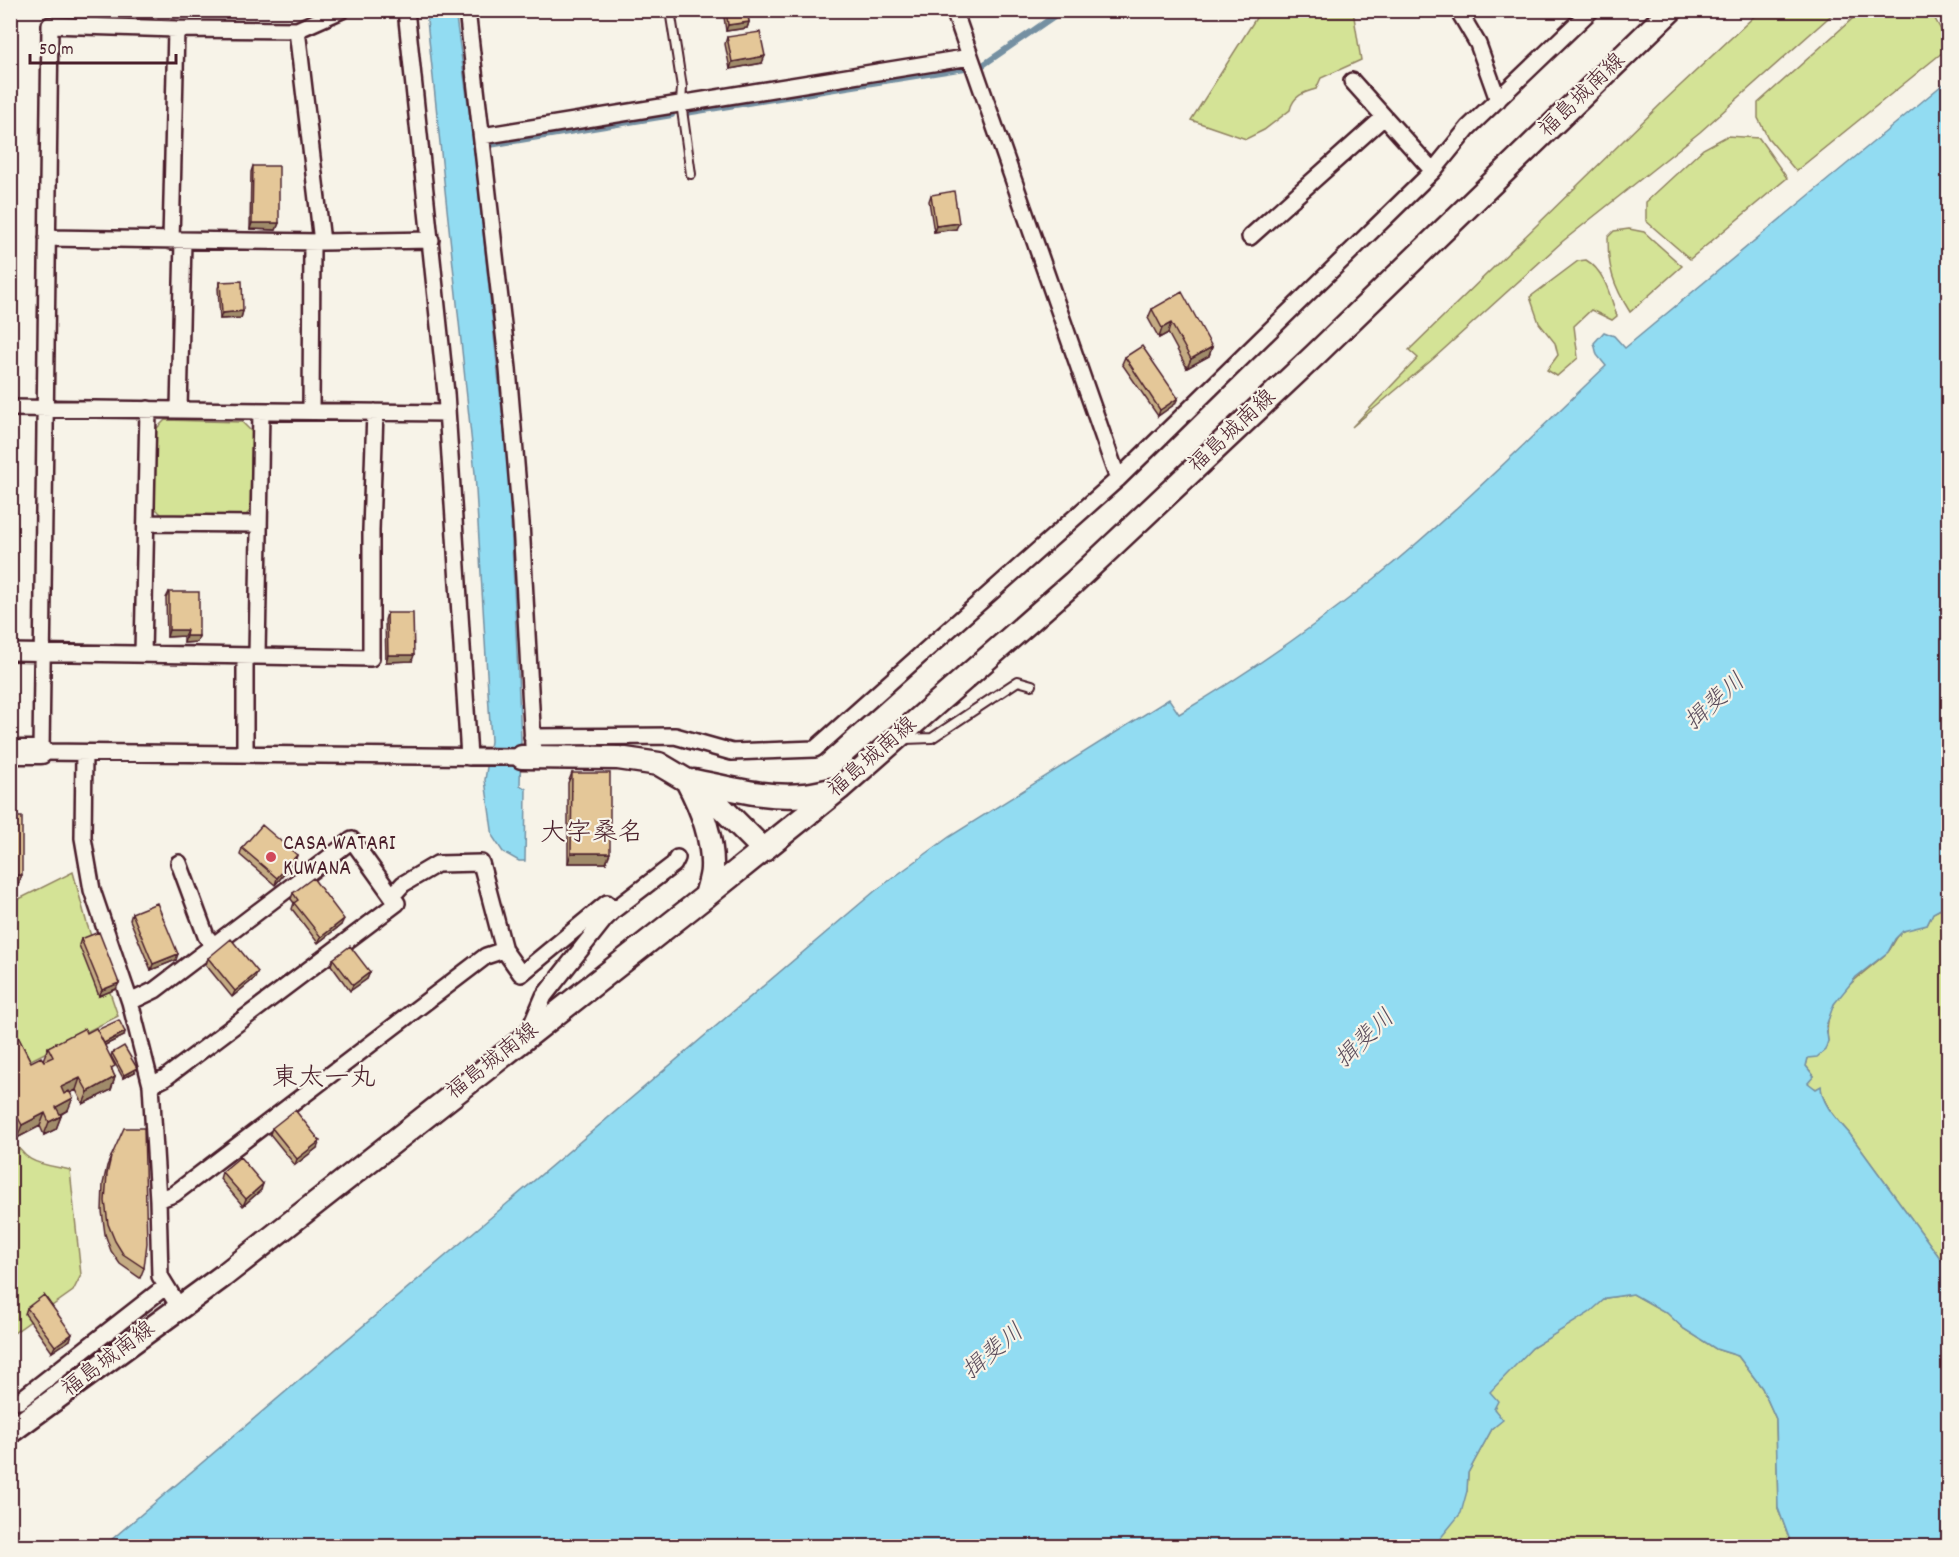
<svg xmlns="http://www.w3.org/2000/svg" width="1959" height="1557" viewBox="0 0 1959 1557" font-family="Dekko,'Klee One',sans-serif">
<rect width="100%" height="100%" fill="#f7f3e8"/>
<filter id="ink" filterUnits="userSpaceOnUse"><feTurbulence type="fractalNoise" baseFrequency=".0167" numOctaves="2"/><feDisplacementMap in="SourceGraphic" scale="12" xChannelSelector="R" yChannelSelector="G"/><feConvolveMatrix kernelMatrix="1 2 1 2 8 2 1 2 1" color-interpolation-filters="sRGB"/></filter>
<g filter="url(#ink)">
<path fill="#d4e396" stroke="#8f8160" stroke-width="1.5" d="M1261 10 1353 11 1361 60 1321 78 1316 89C1304 92 1293 96 1290 110L1264 130 1246 139 1191 120Z
M1761 10 1836 11 1700 132 1563 241 1433 359 1352 427 1418 358 1409 350 1666 99Z
M1861 11H1923L1934 17 1948 43V48L1796 171 1768 138 1758 118V103Z
M1727 136 1759 138 1787 178 1690 259 1646 221V202L1703 149Z
M1629 229 1644 232 1682 266 1630 312C1613 285 1608 268 1608 237L1614 231Z
M1586 260C1605 271 1610 296 1617 316L1612 320 1591 310 1574 326 1578 358 1557 376 1547 370 1558 355 1555 343 1539 323 1530 297 1578 261Z
M165 420 242 422 252 432 250 511 243 518 164 517 155 508 156 429Z
M73 872 87 924 118 1016 29 1061 11 1024V903Z
M1945 907 1948 915V1269L1849 1133C1838 1120 1822 1104 1821 1087L1817 1089 1811 1087 1807 1082 1814 1076 1806 1066 1808 1058 1828 1041C1821 997 1859 978 1887 953 1894 946 1895 935 1904 931 1911 927 1920 927 1927 925L1933 913Z
M10 1134C26 1165 38 1163 70 1170L81 1275 73 1291 11 1335Z
M1633 1294 1667 1313 1684 1329 1716 1349 1738 1356 1762 1388 1776 1419 1778 1508 1792 1546H1434L1467 1491 1468 1473 1492 1429 1502 1420 1494 1409 1489 1392 1532 1348 1588 1313 1606 1298Z"/>
<path fill="#92dcf2" stroke="#7590a2" stroke-width="1.5" d="M426 11H455L474 146 509 477 521 740 520 785 526 789 525 861H519L503 852 493 837 485 780 491 741 475 473Z
M1948 80V915L1944 907 1933 913 1927 925 1903 931 1895 939 1888 952 1856 977 1834 1004 1826 1026 1828 1041 1825 1050 1817 1057 1808 1058 1806 1066 1814 1076 1808 1083 1816 1089 1821 1086C1821 1104 1838 1120 1849 1133L1948 1269V1546H1792L1778 1508 1776 1419 1762 1388 1738 1356 1716 1349 1684 1329 1667 1313 1633 1294 1606 1298 1589 1313 1532 1348 1490 1392 1498 1401 1494 1409 1503 1420 1492 1429 1468 1473 1467 1491 1461 1513 1434 1546H104L875 891 949 837 1169 699 1179 714C1247 674 1312 628 1374 579 1456 513 1530 438 1606 366L1597 355 1594 343 1604 332 1614 336 1625 348Z"/>
<g fill="none" stroke-linecap="round" stroke-linejoin="round">
<path stroke="#7590a2" stroke-width="6" d="M983 65 1063 10
M686 113 965 68
M490 145 672 115"/>
<g stroke="#4a1f2b" stroke-width="12">
<path id="lane" d="M670 10 682 87 681 103 691 174
M905 739 932 738 1018 681 1032 685
M10 1389 20 1402"/>
</g>
<g stroke="#4a1f2b" stroke-width="20">
<path id="street" d="M342 10 297 30 176 29 50 25 41 752 522 757
M406 10 446 393 469 757
M467 10 508 369 521 523 533 745
M954 10 1118 479
M1458 10 1478 44 1498 100
M297 30 322 242
M1352 81 1433 171
M482 136 970 57
M1250 237 1384 117
M47 238 322 242 431 240
M171 241 176 29
M10 408 447 413
M179 410 183 241
M311 411 312 242
M146 523 259 524
M10 652 257 656 261 411
M143 654 148 409
M257 656 371 658V530L375 412
M532 737 675 736 732 752 815 749 1118 479 1433 171 1468 128 1591 10
M84 753 83 838 92 890 130 1002 151 1085 158 1200 160 1276 179 1307
M245 754V656
M179 863 206 936 214 946
M392 896 403 884 437 864 481 863 504 950
M130 1002 155 990 352 840 397 903 165 1078 151 1085
M528 1033 544 996 604 920 614 910 674 864 677 858
M158 1200 174 1194 486 956 504 950 521 974 607 903 614 910
M19 1401 166 1286"/>
</g>
<g stroke="#4a1f2b" stroke-width="27">
<path id="secondary" d="M10 752H41
M522 757 618 758 659 764 686 780 716 802 764 850
M687 781C701 807 713 838 712 868 712 877 708 887 706 896
M694 781C729 788 768 799 804 795 815 794 825 791 836 789
M10 1432 223 1276 706 896 839 789 1073 583 1315 355 1671 10"/>
</g>
<use href="#lane" stroke="#f7f3e8" stroke-width="8"/>
<use href="#street" stroke="#f7f3e8" stroke-width="15"/>
<use href="#secondary" stroke="#f7f3e8" stroke-width="22"/>
</g>
<path fill="#c4ab83" stroke="#4a1f2b" stroke-width="1.5" d="M723 10H754L752 15 748 16 749 22 747 28 726 31Z
M727 37 762 63 730 69 725 44Z
M253 166 279 223 276 230 250 229 251 172Z
M931 195 956 229 934 232 929 201Z
M220 282 243 311 241 318 220 319 218 288Z
M1152 309 1212 347 1209 356 1187 368 1168 333 1159 338 1148 318Z
M1125 357 1175 404 1158 416 1122 364Z
M169 592 199 636 197 642 184 643V636L167 637 166 598Z
M387 613 412 661 386 662 385 620Z
M572 773 606 863H568V783Z
M242 848 297 855 295 861 275 885 240 855Z
M293 893 341 925 318 943 292 909 294 903 291 899Z
M132 913 176 960 151 970 130 920Z
M81 939 116 989 99 996 79 945Z
M208 958 255 978 232 997 206 965Z
M333 959 370 972 367 979 350 991 331 965Z
M10 1021 31 1062 43 1060 48 1047 87 1033 97 1030 124 1036 105 1045 113 1073 115 1077 111 1090 83 1104 76 1090 70 1093 68 1110 60 1115 61 1116 56 1129 44 1135 40 1126 17 1138 10 1125Z
M112 1053 135 1072 123 1078 111 1056Z
M272 1128 317 1148 295 1165 270 1134Z
M111 1157 144 1268 140 1278 120 1264 111 1251 105 1234 102 1211 103 1184 107 1166Z
M222 1172 261 1190 243 1206 220 1179Z
M27 1308 70 1340 52 1352 25 1314Z"/>
<path fill="#a08b6a" stroke="#4a1f2b" stroke-width="1.5" d="M747 10H754L752 15 745 16Z
M749 22 747 28 726 31 728 25Z
M765 56 762 63 730 69 732 62Z
M252 223H279L276 230 250 229Z
M959 223 956 229 934 232 936 226Z
M243 311 241 318 220 319 222 313Z
M1171 323 1168 333 1159 338 1162 328Z
M1212 347 1209 356 1187 368 1191 359Z
M1178 398 1175 404 1158 416 1160 410Z
M169 630H187L184 636 167 637Z
M186 636H199L197 642 184 643Z
M388 655H414L412 661 386 662Z
M571 853H610L606 863H568Z
M297 855 295 861 275 885 277 878Z
M10 875H22L18 885H10Z
M344 919 341 925 318 943 321 937Z
M178 954 176 960 151 970 153 964Z
M258 972 255 978 232 997 235 991Z
M370 972 367 979 350 991 353 985Z
M119 983 116 989 99 996 102 990Z
M125 1032 124 1036 103 1046 104 1043Z
M137 1068 135 1072 123 1078 124 1075Z
M115 1077 111 1090 83 1104 88 1092Z
M80 1078 76 1090 56 1100 61 1087Z
M73 1098 68 1110 51 1119 56 1107Z
M45 1113 40 1126 17 1138 22 1125Z
M61 1116 56 1129 44 1135 49 1122Z
M320 1141 317 1148 295 1165 297 1159Z
M263 1184 261 1190 243 1206 246 1199Z
M72 1334 70 1340 52 1352 55 1346Z"/>
<path fill="#e4c798" stroke="#4a1f2b" stroke-width="1.5" d="M726 10H747L749 22 728 25Z
M760 32 765 56 732 62 727 37Z
M253 166H279V223H252Z
M954 191 959 223 936 226 931 195Z
M242 281 243 311 222 313 220 282Z
M1182 292 1212 347 1191 359 1171 323 1162 328 1152 309Z
M1142 346 1178 398 1160 410 1125 357Z
M169 592H199V636H186L187 630H169Z
M387 613H413L414 655H388Z
M572 773H610V853H571Z
M10 817H22V875H10Z
M262 825 297 855 277 878 242 848Z
M313 878 344 919 321 937 294 903 298 900 293 893Z
M157 903 178 954 153 964 132 913Z
M99 932 119 983 102 990 81 939Z
M231 939 258 972 235 991 208 958Z
M350 946 370 972 353 985 333 959Z
M119 1020 125 1032 104 1043 97 1030Z
M10 1021 31 1062 41 1057 44 1061 53 1057 48 1047 85 1028 87 1033 96 1028 115 1066 111 1068 115 1077 88 1092 80 1078 61 1087 64 1094 69 1091 73 1098 56 1107 61 1116 49 1122 45 1113 22 1125 10 1103Z
M124 1046 137 1068 124 1075 112 1053Z
M295 1110 320 1141 297 1159 272 1128Z
M124 1128H144L147 1243 144 1268 123 1254 115 1241 108 1224 105 1201 107 1174 111 1157Z
M240 1157 263 1184 246 1199 222 1172Z
M44 1295 72 1334 55 1346 27 1308Z"/>
</g>
<circle fill="#d1495b" stroke="#f7f3e8" stroke-width="2" cx="271" cy="857" r="6"/>
<g text-anchor="middle" dominant-baseline="central" stroke-width="4.5" stroke-linejoin="round" paint-order="stroke">
<g font-size="22" fill="#4a1f2b" stroke="#f7f3e8">
<text transform="translate(1583 96) rotate(-44)">福島城南線</text>
<text transform="translate(1233 432) rotate(-43)">福島城南線</text>
<text transform="translate(873 758) rotate(-41)">福島城南線</text>
<text transform="translate(493 1062) rotate(-38)">福島城南線</text>
<text transform="translate(109 1360) rotate(-37)">福島城南線</text>
</g>
<g font-size="22" fill="#4a1f2b" stroke="#f7f3e8" text-anchor="start">
<text x="283" y="844">CASA WATARI<tspan x="283" dy="25">KUWANA</tspan></text>
</g>
<g font-size="24" font-style="italic" fill="#5c4e5d" stroke="#f7f3e8">
<text transform="translate(1716 703) rotate(-42)">揖斐川</text>
<text transform="translate(1366 1040) rotate(-44)">揖斐川</text>
<text transform="translate(994 1353) rotate(-40)">揖斐川</text>
</g>
<g font-size="26" fill="#4a1f2b" stroke="#f7f3e8">
<text x="592" y="834">大字桑名</text>
<text x="324" y="1079">東太一丸</text>
</g>
</g>
<rect width="1959" height="1557" fill="none" stroke="#f7f3e8" stroke-width="36"/>
<rect x="18" y="18" width="1923" height="1521" fill="none" stroke="#4a1f2b" stroke-width="2" filter="url(#ink)"/>
<path d="M30 54v9h146v-9" fill="none" stroke="#4a1f2b" stroke-width="3"/>
<text x="39" y="54" font-size="18" fill="#4a1f2b" stroke="#f7f3e8" stroke-width="4.5" paint-order="stroke">50 m</text>
</svg>
